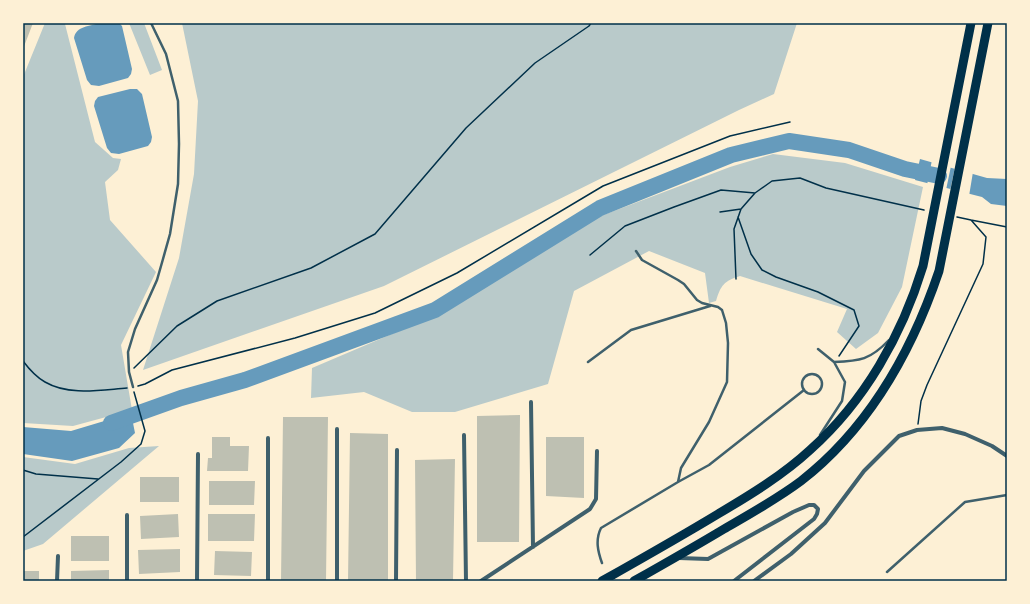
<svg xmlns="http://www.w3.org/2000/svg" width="1030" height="604" viewBox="0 0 1030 604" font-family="'Roboto Condensed',sans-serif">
<rect width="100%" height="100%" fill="#fdf0d5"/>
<path fill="#b9caca" d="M45 23H66L65 24 95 142 113 158 121 159 118 170 105 182 110 220 156 272 121 345 132 410 73 426 23 423V77Z
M129 23H144L162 70 150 75Z
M182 23H797L774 94 739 110 384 286 143 370 179 258 194 174 198 101Z
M773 154 845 163 923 187 902 287 878 333 856 349 837 332 847 309 740 276C724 281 721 285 716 301L709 303 705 273 649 251 574 291 548 384 455 412H412L364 392 311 398 312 368 427 319 535 254 577 225 730 167Z
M159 446 43 544 23 551V457L75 464 129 448Z"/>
<path fill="#669bbc" d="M100 23H119L122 26 132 69 131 74 128 78 99 86 91 85 87 80 74 38C76 26 90 26 100 23Z
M130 89H137L142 94 152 137 151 142 148 146 119 154 111 153 107 148 94 106 95 101 98 97Z
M920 159 987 178 1007 179V206L991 204 982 197 915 180Z
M131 413 135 433 119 448 72 461 23 454V427L71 431Z"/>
<path fill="#fdf0d5" d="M932 160 951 166 946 190 927 185Z
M955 167 973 172 969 196 950 191Z"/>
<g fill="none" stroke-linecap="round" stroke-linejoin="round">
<path stroke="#669bbc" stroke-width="16" d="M111 423 181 398 245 380 435 310 600 208 731 155 789 141 849 150 905 169 939 176"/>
</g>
<path fill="#bec0b2" d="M23 23H33L23 49Z
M520 415 519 542H477V416Z
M283 417H328L326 581H281Z
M350 433 388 434V581H348Z
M212 437H230V446H249L248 471H207L208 458H212Z
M546 437H584V498L546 496Z
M455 459 453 581H416L415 460Z
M140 477H179V502H140Z
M209 481H255L254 505H209Z
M178 514 179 537 141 539 140 516Z
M208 514H255L254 541H208Z
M71 536H109V561H71Z
M180 549V572L139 574 138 550Z
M215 551 252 552 251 576 214 575Z
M109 570V581H71V571Z
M23 571H39V581H23Z"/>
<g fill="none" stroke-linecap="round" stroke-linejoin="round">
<path stroke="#003049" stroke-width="1.5" d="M720 212 741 209
M738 217 751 254 762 270 776 277 818 292 854 310 859 326 839 356
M971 220 1007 227
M590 255 625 226 674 207 721 190 755 193
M736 279 734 229 741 209 755 193 772 181 800 178 826 188 924 210
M23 361C29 369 36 377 45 382 69 396 100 390 127 388
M134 368 177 326 217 301 311 268 375 234 466 128 535 63 589 26 591 23
M138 386 145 384 172 370 295 338 375 313 457 273 603 186 730 136 790 122
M918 424 921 401 927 385 983 264 986 237 971 220 957 217
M23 470 36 474 98 479
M23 537 121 462 141 444 145 431 134 392"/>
<path stroke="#3f606c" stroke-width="2.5" d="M636 251 642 260 678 280 684 284 697 300 702 303 718 307 722 310 726 323 728 343 727 382 709 422 681 468 678 482
M818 349 834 362 845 382 842 401 820 435
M588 362 631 330 710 306
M834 362C860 361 870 360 889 340
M802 384a10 10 0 1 1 20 0a10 10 0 1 1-20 0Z
M133 387 129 372 128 352 135 329 157 280 163 259 170 234 178 184 179 144 178 101 166 54 151 23
M602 563C598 552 595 540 601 528L678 482 709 465 804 390
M887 572 965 502 1007 495"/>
<path stroke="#3f606c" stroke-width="4" d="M531 402 533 547
M337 429V581
M464 435 466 581
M679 558 708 559 793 512 809 505H814L818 509 817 514 814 519 734 581
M57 581 58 556
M127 581V515
M197 581 198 454
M268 581V438
M396 581 397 450
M481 581 590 509 596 499 597 451
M754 581 791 554 825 523 864 471 899 436 917 430 942 428 965 434 992 446 1007 456"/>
<path stroke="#003049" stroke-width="9" d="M602 581C641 559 680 537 718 514 750 495 783 475 810 450 865 401 902 335 923 266L971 23
M634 581C664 564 694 547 724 529 750 514 777 499 801 481 869 428 912 351 939 271L988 23"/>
</g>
<rect width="1030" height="604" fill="none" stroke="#fdf0d5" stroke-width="48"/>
<rect x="24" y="24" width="982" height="556" fill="none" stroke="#003049" stroke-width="1.5"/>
</svg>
